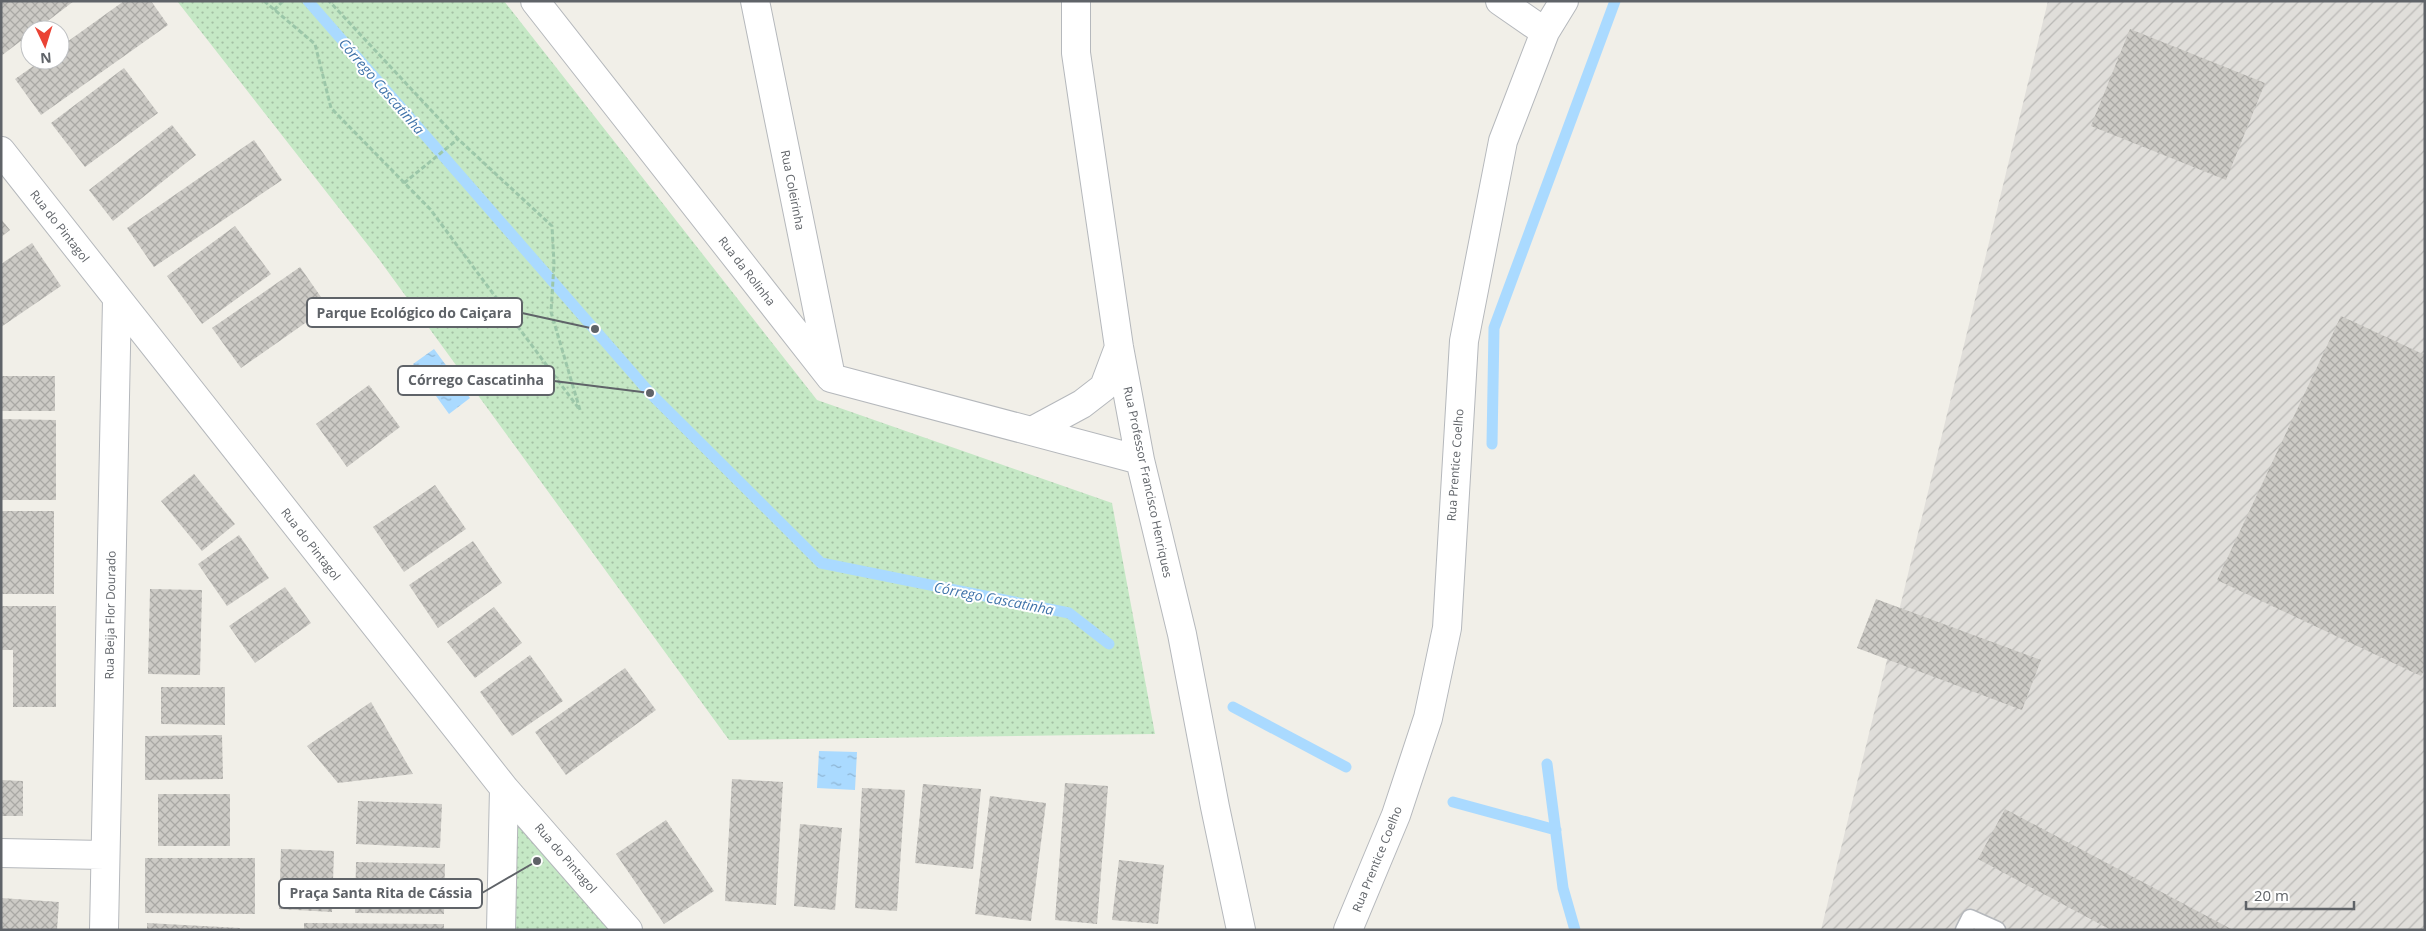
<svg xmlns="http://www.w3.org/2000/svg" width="2426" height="931" viewBox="0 0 2426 931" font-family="'Open Sans',sans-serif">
<defs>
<pattern id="industrial-furrows" width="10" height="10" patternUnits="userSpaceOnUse" patternTransform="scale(1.25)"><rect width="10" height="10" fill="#e0deda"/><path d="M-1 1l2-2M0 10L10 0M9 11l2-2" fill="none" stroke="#b9b8b5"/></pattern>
<pattern id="park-dots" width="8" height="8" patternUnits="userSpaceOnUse" patternTransform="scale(1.25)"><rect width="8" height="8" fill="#c5e8c5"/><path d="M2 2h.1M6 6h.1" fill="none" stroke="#a3c0a4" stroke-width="1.8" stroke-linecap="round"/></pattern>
<pattern id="water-ripples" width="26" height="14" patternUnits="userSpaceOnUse" patternTransform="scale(1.25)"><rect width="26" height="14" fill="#aadaff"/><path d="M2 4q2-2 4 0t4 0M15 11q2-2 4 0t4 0" fill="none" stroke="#8eb4d2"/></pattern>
<pattern id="building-cross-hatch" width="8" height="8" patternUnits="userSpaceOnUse" patternTransform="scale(1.25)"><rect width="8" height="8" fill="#cccac5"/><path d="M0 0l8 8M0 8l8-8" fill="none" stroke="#a9a8a4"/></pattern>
</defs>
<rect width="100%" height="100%" fill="#f1efe8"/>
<path fill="url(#industrial-furrows)" d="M2048 1H2425V930H1821Z"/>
<path fill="url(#park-dots)" d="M177 1H504L817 400 1112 503 1155 734 729 740 378 258Z
M509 793 628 930H503Z"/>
<path fill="url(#water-ripples)" d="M434 349 470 398 449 414 413 364Z
M819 751 857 752 855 790 817 788Z"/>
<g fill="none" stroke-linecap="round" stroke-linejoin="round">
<path stroke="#aadaff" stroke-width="11" d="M308 1 650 393 821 563 1069 613 1109 644
M1492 444 1494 328 1615 1
M1233 707 1346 767
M1547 764 1563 888 1575 930
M1453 802 1556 830"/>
</g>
<path fill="url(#building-cross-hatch)" d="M1 1H74L36 30H30V34L1 56Z
M124 1H151L168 25 41 115 15 79 42 60H60V47Z
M2130 29 2265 83 2226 180 2091 126Z
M124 68 158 113 85 167 51 123Z
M172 125 196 155 113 221 89 190Z
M254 140 282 180 154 267 127 228Z
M1 219 10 230 1 237Z
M235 226 271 274 202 324 167 276Z
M32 243 61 286 1 327V264Z
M300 267 328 307 241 368 212 328Z
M2341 316 2425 355V669L2421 676 2217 580Z
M1 376H55V411H1Z
M369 385 400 427 347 467 316 424Z
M1 419 56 420V500H1Z
M194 474 235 524 202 551 161 501Z
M435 485 466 529 404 572 373 527Z
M1 511H54V594H1Z
M239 535 269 578 227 606 198 564Z
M473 541 502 583 438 628 409 585Z
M285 587 311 623 255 663 229 626Z
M150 589 202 590 200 675 148 674Z
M1876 599 2041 660 2022 710 1857 648Z
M1 606H56V707H13V650H1Z
M494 607 522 643 475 678 447 642Z
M530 655 563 701 512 736 480 692Z
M625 668 656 710 566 775 535 732Z
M161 687H225V725L161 724Z
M371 702 413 774 338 783 307 746Z
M222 735 223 779 145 780V736Z
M732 779 783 782 776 905 725 901Z
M1 780 23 781V816H1Z
M1065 783 1108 786 1097 924 1055 920Z
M923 784 981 789 973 869 915 863Z
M862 788 905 790 897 911 855 908Z
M158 794H230V846H158Z
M990 796 1046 803 1031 921 975 914Z
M358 801 442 804 440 848 356 844Z
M2005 809 2233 930H2111L1978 859Z
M666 820 714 891 664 924 616 854Z
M800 824 842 828 835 910 794 906Z
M281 849 334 851 332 912 279 909Z
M145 858H255V914L145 913Z
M1119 860 1164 865 1158 924 1112 920Z
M356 862 445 864 444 914 355 913Z
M1 898 59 902 57 930H1Z
M147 923 240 928V930H147Z
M304 923 444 924V930H304Z"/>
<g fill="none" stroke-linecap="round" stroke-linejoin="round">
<g stroke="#b5b8bc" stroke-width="19">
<path id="service" d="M1964 930 1970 918 1997 930"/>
</g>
<g stroke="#b5b8bc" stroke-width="30">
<path id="minor" d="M535 1 831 378 1140 460
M755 1 830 372
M1076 1V53L1119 347 1140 460 1182 634 1215 807 1241 930
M1500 1 1545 32
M1 151 504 788 628 930
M1032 431 1082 404 1104 387 1119 347
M1 853 104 855
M104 930 117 300
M501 930 504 788
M1348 930 1396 815 1428 718 1447 628 1464 341 1503 141 1545 32 1564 1"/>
</g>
<path stroke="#9cc7a9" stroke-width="3" stroke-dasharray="5 2.5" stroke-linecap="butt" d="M264 1 315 44 331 108 430 209 580 410 551 312 554 264 552 226 458 139 329 1
M274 10 283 1
M404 183 458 139"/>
<use href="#service" stroke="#fff" stroke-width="16"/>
<use href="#minor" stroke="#fff" stroke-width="28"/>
</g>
<g text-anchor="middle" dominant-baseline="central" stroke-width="4" stroke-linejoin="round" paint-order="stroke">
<g font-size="12" fill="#5f6368" stroke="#fff">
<text transform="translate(793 190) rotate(79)">Rua Coleirinha</text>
<text transform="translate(60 226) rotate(52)">Rua do Pintagol</text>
<text transform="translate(747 271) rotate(52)">Rua da Rolinha</text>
<text transform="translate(1455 465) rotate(-86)">Rua Prentice Coelho</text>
<text transform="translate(1148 482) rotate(78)">Rua Professor Francisco Henriques</text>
<text transform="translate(311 544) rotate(52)">Rua do Pintagol</text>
<text transform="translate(110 615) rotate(-89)">Rua Beija Flor Dourado</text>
<text transform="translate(566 858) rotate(49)">Rua do Pintagol</text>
<text transform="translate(1377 859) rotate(-68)">Rua Prentice Coelho</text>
</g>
<g font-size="14" font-style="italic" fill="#4174aa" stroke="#fff">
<text transform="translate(382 86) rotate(49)">Córrego Cascatinha</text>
<text transform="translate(994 598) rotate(11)">Córrego Cascatinha</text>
</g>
</g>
<path fill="none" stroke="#5f6368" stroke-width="2" d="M595 329L522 313M650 393L554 381M537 861L482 893"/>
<g fill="#5f6368" stroke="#fff" stroke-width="2">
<circle cx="595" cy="329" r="5"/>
<circle cx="650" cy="393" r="5"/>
<circle cx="537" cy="861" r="5"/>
</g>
<g fill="#fff" stroke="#5f6368" stroke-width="2">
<rect x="307" y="298" width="215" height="29" rx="5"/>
<rect x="398" y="366" width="156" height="29" rx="5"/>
<rect x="279" y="879" width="203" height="29" rx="5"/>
</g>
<g font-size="14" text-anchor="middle" font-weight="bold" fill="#5f6368">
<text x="414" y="318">Parque Ecológico do Caiçara</text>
<text x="476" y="385">Córrego Cascatinha</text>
<text x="381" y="898">Praça Santa Rita de Cássia</text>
</g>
<rect width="2426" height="931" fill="none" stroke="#5f6368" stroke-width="5"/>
<g transform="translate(45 45) rotate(176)"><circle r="24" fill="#ffffff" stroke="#bfc1c3"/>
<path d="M0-4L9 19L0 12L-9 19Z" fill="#ea4335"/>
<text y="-8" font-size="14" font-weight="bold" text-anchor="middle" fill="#5f6368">N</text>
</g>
<path d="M2246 901v8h108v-8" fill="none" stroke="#5f6368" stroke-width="2.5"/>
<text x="2254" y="901" font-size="15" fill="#5f6368" stroke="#ffffff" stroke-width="4" paint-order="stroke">20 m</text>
</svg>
